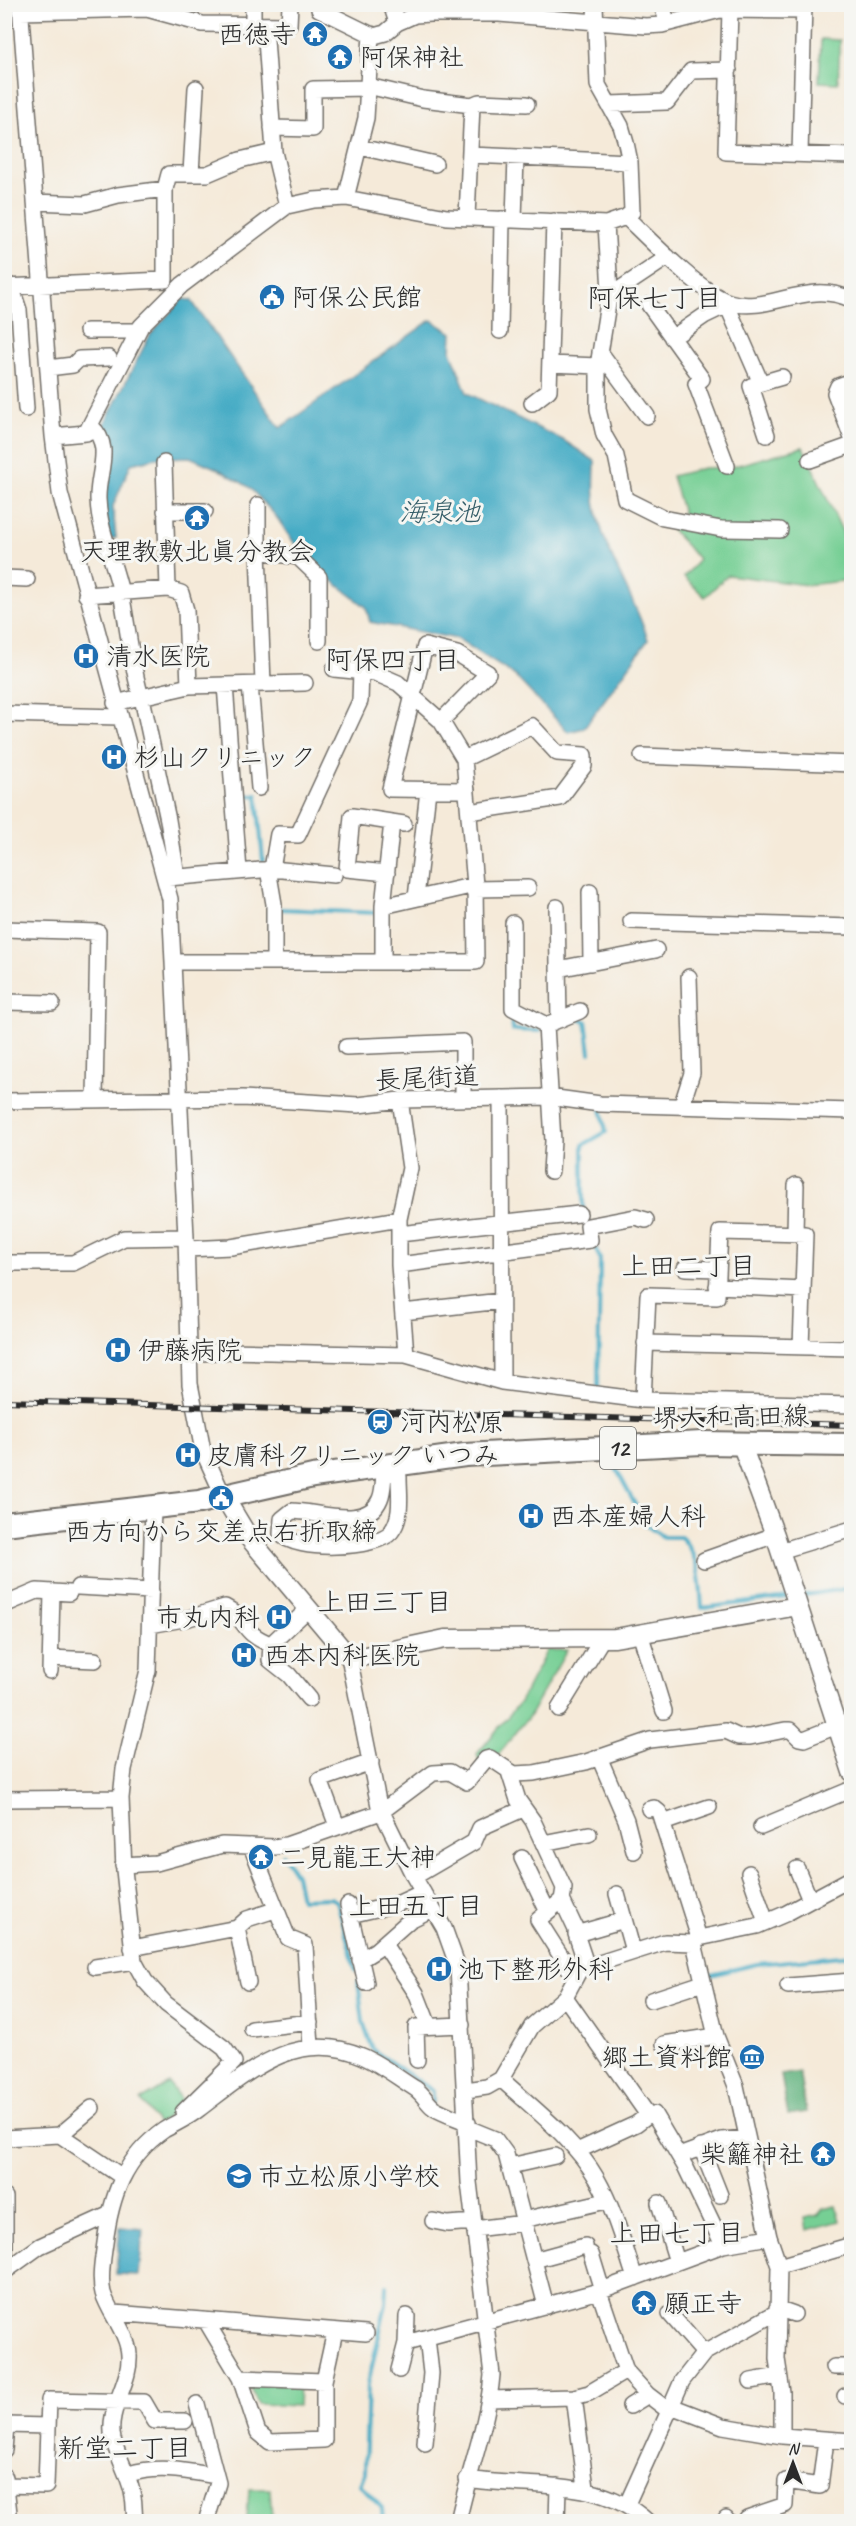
<svg xmlns="http://www.w3.org/2000/svg" width="856" height="2526" viewBox="0 0 856 2526" font-family="Caveat,'Klee One',sans-serif">
<rect width="100%" height="100%" fill="#f6f6f2"/>
<filter id="ink" filterUnits="userSpaceOnUse"><feTurbulence type="fractalNoise" baseFrequency=".0167" numOctaves="2"/><feDisplacementMap in="SourceGraphic" scale="12" xChannelSelector="R" yChannelSelector="G"/><feConvolveMatrix kernelMatrix="1 2 1 2 8 2 1 2 1" color-interpolation-filters="sRGB"/></filter>
<filter id="wash" filterUnits="userSpaceOnUse"><feTurbulence type="fractalNoise" baseFrequency=".008" numOctaves="4" result="noise"/><feDisplacementMap in="SourceGraphic" scale="24" xChannelSelector="R" yChannelSelector="G"/><feGaussianBlur stdDeviation="1.35" result="paint"/><feColorMatrix in="noise" values="0 0 0 0 0 0 0 0 0 0 0 0 0 0 0 0 0 1.4 0 .05"/><feComposite in="paint" operator="in"/></filter>
<g filter="url(#wash)">
<rect width="100%" height="100%" fill="#f5ead9"/>
<path fill="#76cf94" stroke="#507d60" stroke-width="1.5" d="M821 39 840 40 838 83 819 82Z
M803 447 851 550V580L807 585 728 575 705 597 684 577 699 560 667 524 684 517 672 476 704 468 731 467Z
M547 1650H567L530 1715 495 1759 479 1761 477 1754 520 1702Z
M169 2083 184 2104 158 2124 141 2100Z
M836 2206 840 2221 807 2230 805 2218 818 2215 823 2209Z
M253 2382 299 2385 298 2406 258 2404 250 2386Z
M249 2489H270L272 2521H247Z"/>
<path fill="#60b27e" stroke="#466e54" stroke-width="1.5" d="M851 2065H852L851 2109 849 2091H844L841 2067Z
M799 2072 806 2112 788 2115 781 2075Z"/>
<path fill="#45abc5" stroke="#386b78" stroke-width="1.5" d="M182 299 191 300 280 428 431 320 452 333 451 351 467 393 563 440 595 461C595 476 593 492 596 507 604 554 634 594 648 640L584 728 568 732 514 675 458 639 370 622 366 607 306 560 275 515 249 487 220 470 190 457 156 458 131 464 113 506 116 538 110 539 101 500 107 449 103 426 150 335Z
M120 2227 143 2229 139 2275 116 2274Z"/>
<g fill="none" stroke-linecap="round" stroke-linejoin="round">
<path stroke="#45abc5" stroke-width="4" d="M240 794V796L257 795 263 861
M280 909 378 913
M511 1014 513 1030 540 1031
M578 1018 586 1021 590 1053
M583 1210V1145L606 1132 601 1109
M593 1243 600 1259 598 1388
M612 1461 646 1525 663 1537H681C700 1557 700 1582 702 1608L788 1597
M799 1596 852 1588
M283 1855 296 1875 301 1899 331 1898 337 1902 356 1971
M711 1975 757 1964 852 1955
M358 1981 363 2022 373 2050 433 2091V2102
M383 2522 382 2508 360 2485 365 2472 368 2384 386 2304 387 2286"/>
</g>
</g>
<g filter="url(#ink)">
<g fill="none" stroke-linecap="round" stroke-linejoin="round">
<g stroke="#726e68" stroke-width="18">
<path id="minor" d="M20 4 53 436 60 493 170 899 186 1237 190 1384 203 1451 223 1495
M319 4V9L374 36 385 33 397 23 415 15 430 14H499L646 26 662 25 720 10 804 11
M391 4 397 23
M661 4 668 23
M730 9 726 152 852 156
M20 12 147 9 202 24 289 25 290 4
M253 25V4
M265 25 274 152 287 206
M368 86 423 99 472 105
M609 104 667 102 691 71 729 70
M272 128 313 129V89L368 88
M360 147 435 164
M800 154 804 4
M470 155 630 162
M191 173 196 88
M346 198 366 118 371 34
M35 202 85 204 118 195 165 189 169 174H207L240 160 274 152
M467 217 472 105 479 102 527 104
M626 217C649 239 701 293 729 302 768 315 807 278 852 300
M514 219 516 157
M606 224 610 291 598 366V409L604 435 616 456 625 499 663 518 721 529 780 530
M11 286 19 310 26 409
M4 287 165 280V189
M610 291 620 289 668 257
M649 305 702 379 696 384 727 466
M727 305 761 383
M87 331H138
M500 331 502 219
M672 338 704 316 731 303
M600 352 647 416
M550 364 598 366
M48 368 73 365 79 359 109 358
M852 381 838 386 835 393 852 438
M532 403 549 390 554 221
M91 426C114 447 97 472 98 499 99 531 114 561 121 593 128 627 131 663 141 697
M767 435 751 386 782 377
M53 436 86 433 141 326 182 285 287 206 314 200 346 198 447 217 606 224 626 217 632 212 630 162 626 143 621 126 598 85 595 4
M810 460 852 445
M164 463 168 589
M165 511H205
M258 551V505
M4 578 27 579
M86 595 168 589 181 593 186 610 189 686
M263 684 258 551 298 557 319 577V641
M225 685 239 871
M250 685 259 788
M142 698 168 820 177 876
M115 703 189 686 305 683
M4 714 119 717
M441 721 488 673 457 654 425 646 390 789 467 790
M642 756 852 764
M464 759 532 726 557 753 584 755V766L560 798 469 812
M268 869 274 904V962
M272 869 278 834 298 835 360 701 361 671
M387 873 347 869 352 816 404 824
M168 878 272 869 334 875
M475 889 528 888
M590 892 591 963
M416 898 428 790
M383 906 475 885
M557 907 559 1020
M631 921 852 927
M513 923V1008L546 1025 553 1141 551 1171
M4 929 98 932 95 1098
M175 962H476L475 885 464 759 441 721 398 683 375 673 334 669
M383 962V906L392 822
M558 969 656 950
M4 1002 52 1003
M551 1023 580 1011
M346 1047 463 1042V1099
M501 1098 502 1382
M400 1100 410 1168 399 1219V1265L406 1355
M4 1101 243 1098 358 1105 400 1100 549 1097 600 1104 852 1111
M682 1104 692 1073 689 977
M795 1233 796 1185
M399 1234 579 1214
M187 1249 231 1247 399 1219
M4 1263H73L124 1238 186 1237
M399 1265 590 1240 588 1226 635 1217 646 1220
M685 1268 718 1269
M717 1286 803 1290
M403 1312 501 1301
M645 1343 852 1348
M188 1354 229 1351 406 1355 502 1382 643 1400 852 1405
M643 1400 648 1295 717 1297 720 1232 805 1234 801 1347
M385 1466 399 1477C399 1495 403 1517 391 1532 377 1549 295 1552 281 1534L282 1519 292 1511C317 1511 367 1531 380 1499 384 1490 383 1477 385 1466Z
M153 1509 148 1670 124 1769 121 1798 124 1870 134 1961 145 1981 166 2004 224 2048 234 2062 183 2112
M780 1551 852 1529
M704 1560 775 1535
M78 1587 151 1591
M4 1605 37 1591 69 1593
M307 1610 271 1644 270 1660 289 1675 309 1699
M150 1625 189 1618 225 1607C246 1617 241 1634 271 1644
M640 1633 664 1711
M349 1657 379 1806 414 1877 444 1928 458 1967 469 2182 492 2375C488 2424 468 2473 458 2522
M50 1658 95 1660
M50 1671 52 1592
M559 1709 602 1639
M599 1757 626 1820 634 1851
M509 1772 518 1800 533 1821 564 1888 562 1900 578 1934
M4 1799 121 1798
M649 1809 654 1808 659 1812 699 1938
M663 1823 709 1807
M337 1826 320 1780 371 1762
M761 1827 852 1789
M543 1843 589 1834
M251 1846 288 1938 305 1945 311 2047
M522 1858 547 1910
M123 1865 156 1863 222 1845 275 1847 286 1845 381 1812 433 1773 450 1772 467 1782 486 1759 490 1758 514 1774 534 1773 586 1762 650 1740 726 1731 739 1737H750L785 1730H791L799 1738 804 1739 852 1720
M797 1869 810 1900
M749 1873 766 1922
M414 1877 474 1842 480 1828 523 1809
M617 1894 633 1951
M562 1900 538 1920 575 1978
M348 1905 366 1983
M350 1915 397 1904 423 1892
M237 1928 248 1982
M694 1943 716 2036 736 2086 769 2237 779 2266 777 2359 782 2392V2436
M384 1944 416 1993 429 2026
M132 1948 237 1928 247 1919 275 1910
M360 1960 376 1950 410 1920 432 1909
M95 1967 134 1961
M587 1967 576 1934 624 1920
M788 1986 852 1981
M565 1997 648 2115 654 2114 686 2168 723 2245
M651 2000 703 1983
M252 2029 310 2022
M664 2044 716 2036
M417 2060 416 2027 462 2025
M501 2079C534 2109 574 2139 597 2179 614 2209 624 2245 635 2278
M466 2090 487 2087 501 2079 532 2026 565 1997 579 1971 587 1967 665 1942 694 1943 699 1938 757 1926 785 1914 852 1878
M468 2128 495 2139 506 2154 546 2306
M60 2135 92 2108
M4 2138 60 2135 121 2176
M701 2147 720 2195
M577 2151 636 2124 648 2115
M679 2156 722 2140 746 2138
M510 2166 555 2156
M5 2197V2271
M659 2203 677 2262
M523 2220 606 2201
M433 2221 448 2224 473 2222
M474 2229 524 2223
M591 2254 602 2290
M534 2260 585 2246
M779 2266 852 2245
M4 2272 40 2246 108 2215
M599 2291 626 2371 648 2395 669 2411 627 2504
M777 2308 794 2314
M114 2313 366 2333
M670 2314 704 2353
M206 2321 240 2378 258 2432 270 2442 324 2440V2381L335 2331
M406 2343 599 2291 723 2245 769 2237
M834 2367H852
M399 2370 406 2343 407 2316
M240 2378 324 2381
M751 2381 779 2376
M845 2396H852
M574 2397 586 2488
M490 2399 574 2397 589 2393 626 2371
M197 2404 218 2483 206 2522
M630 2406 648 2395
M671 2406 723 2426 782 2436 852 2441
M669 2411 682 2381 704 2353 777 2312
M425 2443 431 2373 427 2338
M4 2450 6 2425 48 2426
M129 2474C159 2465 186 2471 216 2476
M5 2477 10 2522
M467 2479C529 2489 598 2475 648 2522
M5 2485 46 2486 49 2400 144 2402 155 2421H185
M747 2518 785 2505 786 2481 820 2486 826 2440
M134 2522C137 2485 122 2470 113 2439 106 2409 131 2384 129 2355 128 2333 109 2313 103 2293 99 2278 103 2258 105 2243 111 2196 124 2158 164 2130 176 2123 188 2118 199 2109 248 2072 296 2028 362 2056 381 2064 398 2078 416 2089 424 2095 427 2103 434 2108 444 2114 457 2118 468 2123
M557 2522 558 2486
M726 2522V2518"/>
</g>
<g stroke="#726e68" stroke-width="21">
<path id="tertiary" d="M741 1443 775 1535 852 1772
M223 1495 249 1538 349 1657 356 1658 445 1639 615 1638 798 1606"/>
</g>
<g stroke="#726e68" stroke-width="26">
<path id="primary" d="M4 1524 199 1502 313 1476 465 1455 702 1443 852 1445"/>
</g>
<use href="#minor" stroke="#fff" stroke-width="15"/>
<use href="#tertiary" stroke="#fff" stroke-width="18"/>
<use href="#primary" stroke="#fff" stroke-width="22"/>
<g stroke="#2b2b2b" stroke-width="6">
<path id="rail" d="M4 1401 852 1425"/>
</g>
<use href="#rail" stroke="#f6f6f2" stroke-width="4" stroke-dasharray="11" stroke-linecap="butt"/>
</g>
</g>
<defs>
<g id="temple-disc" transform="scale(1.35)"><circle r="9.5" fill="#1f6fb2" stroke="#f6f6f2"/><path d="M0-6L5-2H3V0L6.5 2.5H4V6H1.5V3h-3V6H-4V2.5H-6.5L-3 0V-2H-5Z" fill="#fff"/></g>
<g id="civic-disc" transform="scale(1.35)"><circle r="9.5" fill="#1f6fb2" stroke="#f6f6f2"/><path d="M-.6-6.5H3V-4.5H.6V-3L4-1V1h2V6H-6V1h2V-1L-.6-3ZM-1.2 2.5V6h2.4V2.5Z" fill="#fff"/></g>
<g id="hospital-disc" transform="scale(1.35)"><circle r="9.5" fill="#1f6fb2" stroke="#f6f6f2"/><path d="M-5-5h3v3.5h4V-5h3V5h-3V1.5h-4V5h-3Z" fill="#fff"/></g>
<g id="station-disc" transform="scale(1.35)"><circle r="9.5" fill="#1f6fb2" stroke="#f6f6f2"/><path d="M-3-6H3Q5-6 5-4V2Q5 4 3 4L4.5 6H3L1.5 4h-3L-3 6H-4.5L-3 4Q-5 4-5 2V-4Q-5-6-3-6ZM-3.5-4v3h7v-3ZM-3.5 1v1.5H-2V1ZM2 1v1.5H3.5V1Z" fill="#fff"/></g>
<g id="museum-disc" transform="scale(1.35)"><circle r="9.5" fill="#1f6fb2" stroke="#f6f6f2"/><path d="M0-6L6-3V-2H-6V-3ZM-5-1h2V3h-2ZM-1-1h2V3h-2ZM3-1h2V3H3ZM-6 4H6V6H-6Z" fill="#fff"/></g>
<g id="school-disc" transform="scale(1.35)"><circle r="9.5" fill="#1f6fb2" stroke="#f6f6f2"/><path d="M0-5L7-2L0 1L-7-2ZM-4 1L0 2.5L4 1V4Q0 6-4 4Z" fill="#fff"/></g>
</defs>
<g fill-rule="evenodd">
<use href="#temple-disc" x="315" y="34"/>
<use href="#temple-disc" x="340" y="57"/>
<use href="#civic-disc" x="272" y="297"/>
<use href="#temple-disc" x="197" y="518"/>
<use href="#hospital-disc" x="86" y="656"/>
<use href="#hospital-disc" x="114" y="757"/>
<use href="#hospital-disc" x="118" y="1350"/>
<use href="#station-disc" x="380" y="1422"/>
<use href="#hospital-disc" x="188" y="1455"/>
<use href="#civic-disc" x="221" y="1498"/>
<use href="#hospital-disc" x="531" y="1516"/>
<use href="#hospital-disc" x="279" y="1617"/>
<use href="#hospital-disc" x="244" y="1655"/>
<use href="#temple-disc" x="261" y="1857"/>
<use href="#hospital-disc" x="439" y="1969"/>
<use href="#museum-disc" x="752" y="2057"/>
<use href="#temple-disc" x="823" y="2154"/>
<use href="#school-disc" x="239" y="2176"/>
<use href="#temple-disc" x="644" y="2303"/>
</g>
<g text-anchor="middle" dominant-baseline="central" stroke-width="6" stroke-linejoin="round" paint-order="stroke">
<rect fill="#f6f6f2" stroke="#686867" stroke-width="1.5" x="600" y="1427" width="36" height="42" rx="4.5"/>
<g font-size="24" font-weight="bold" fill="#2b2b2b">
<text x="618" y="1448">12</text>
</g>
<g font-size="26" fill="#2b2b2b" stroke="#f6f6f2" text-anchor="start">
<text x="296" y="34" text-anchor="end">西徳寺</text>
<text x="360" y="57">阿保神社</text>
<text x="292" y="297">阿保公民館</text>
<text x="197" y="551" text-anchor="middle">天理教敷北眞分教会</text>
<text x="106" y="656">清水医院</text>
<text x="134" y="757">杉山クリニック</text>
<text x="138" y="1350">伊藤病院</text>
<text x="400" y="1422">河内松原</text>
<text x="207" y="1455">皮膚科クリニック いつみ</text>
<text x="550" y="1516">西本産婦人科</text>
<text x="221" y="1531" text-anchor="middle">西方向から交差点右折取締</text>
<text x="260" y="1617" text-anchor="end">市丸内科</text>
<text x="264" y="1655">西本内科医院</text>
<text x="280" y="1857">二見龍王大神</text>
<text x="458" y="1969">池下整形外科</text>
<text x="732" y="2057" text-anchor="end">郷土資料館</text>
<text x="804" y="2154" text-anchor="end">柴籬神社</text>
<text x="258" y="2176">市立松原小学校</text>
<text x="664" y="2303">願正寺</text>
</g>
<g font-size="26" fill="#2b2b2b" stroke="#f6f6f2">
<text transform="translate(427 1078) rotate(-3)">長尾街道</text>
<text transform="translate(731 1417) rotate(-1)">堺大和高田線</text>
</g>
<g font-size="27" fill="#2b2b2b" stroke="#f6f6f2">
<text x="655" y="298">阿保七丁目</text>
<text x="393" y="660">阿保四丁目</text>
<text x="689" y="1266">上田二丁目</text>
<text x="385" y="1602">上田三丁目</text>
<text x="416" y="1906">上田五丁目</text>
<text x="677" y="2233">上田七丁目</text>
<text x="125" y="2448">新堂二丁目</text>
</g>
<g font-size="27" font-style="italic" fill="#355e69" stroke="#f6f6f2">
<text x="440" y="512">海泉池</text>
</g>
</g>
<rect width="856" height="2526" fill="none" stroke="#f6f6f2" stroke-width="24"/>
<g transform="translate(793 2463)" stroke="#f6f6f2" stroke-width="4.5" paint-order="stroke">
<path d="M0-4.5L10 22L0 15L-10 22Z" fill="#2b2b2b"/>
<text y="-9" font-size="16" font-weight="bold" text-anchor="middle" fill="#2b2b2b">N</text>
</g>
</svg>
